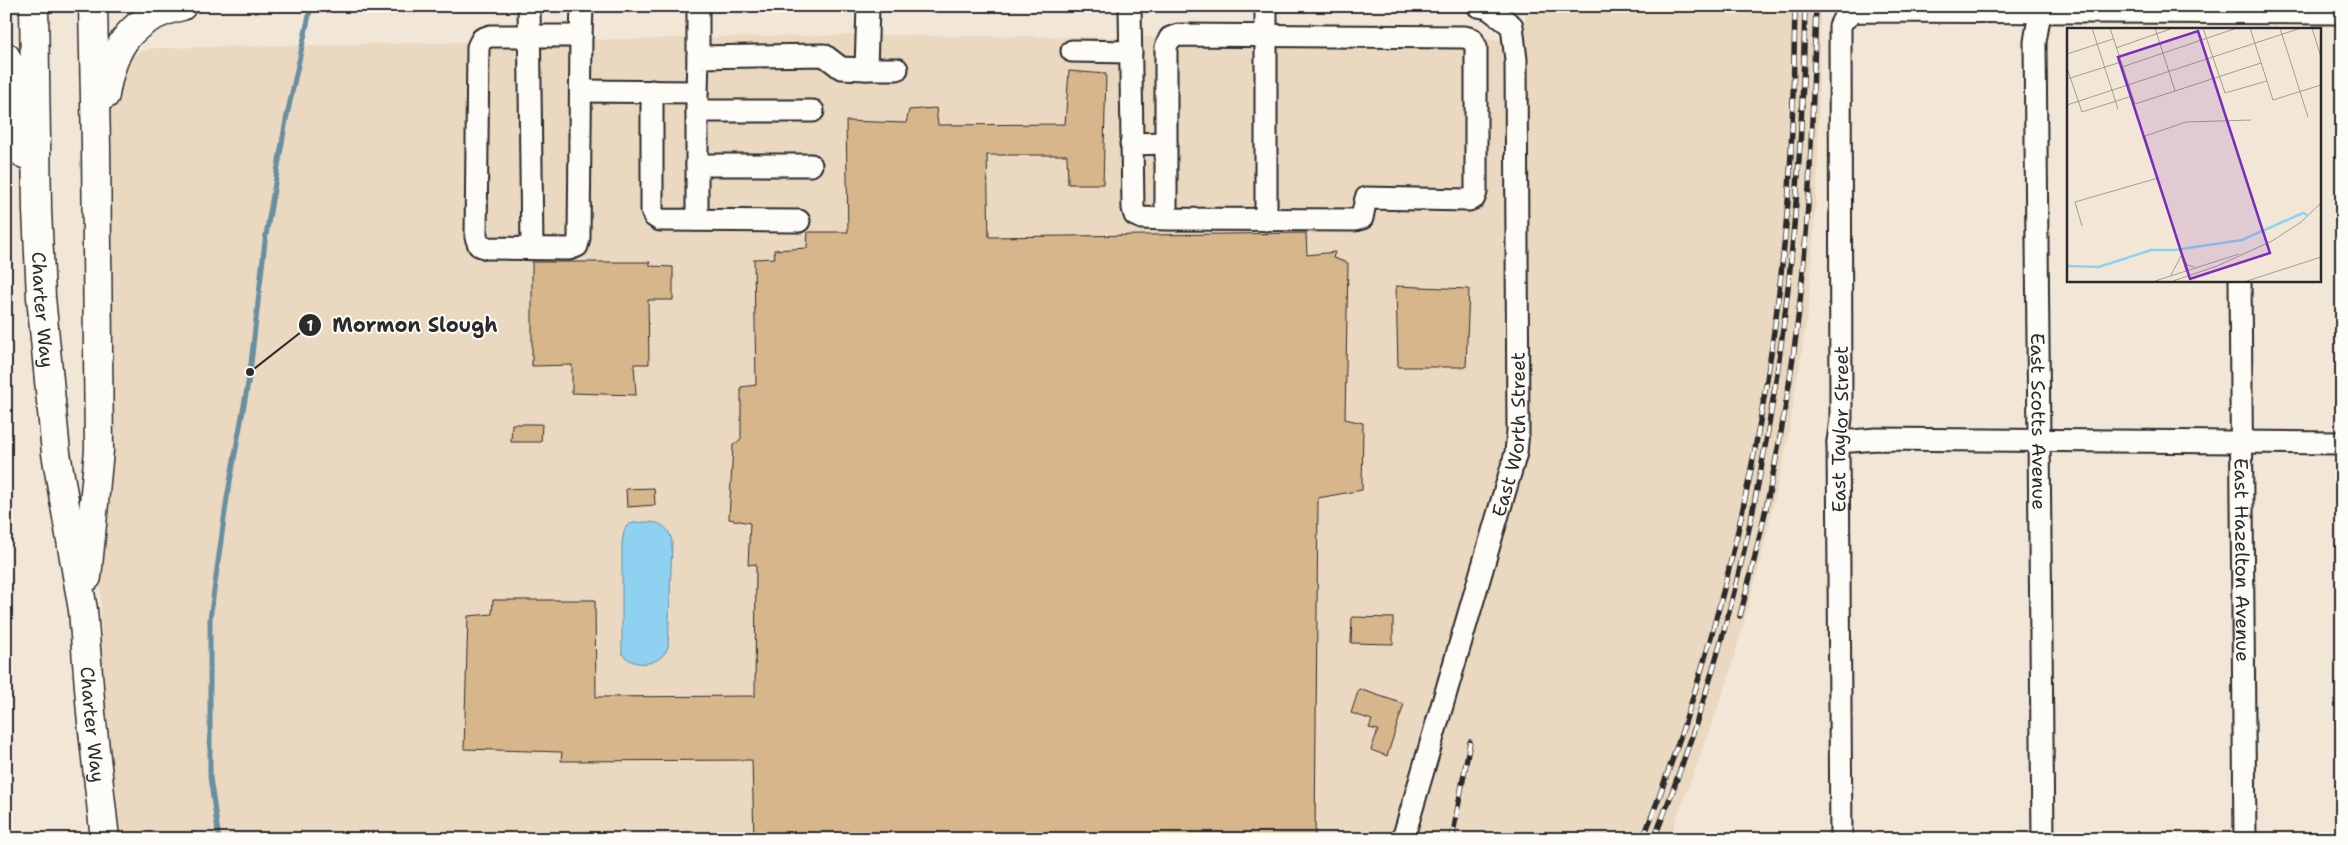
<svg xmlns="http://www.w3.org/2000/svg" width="2348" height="845" viewBox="0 0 2348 845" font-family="'Shantell Sans',sans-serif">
<rect width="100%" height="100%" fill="#f2e7d7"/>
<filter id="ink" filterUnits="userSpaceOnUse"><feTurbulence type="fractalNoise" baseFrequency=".02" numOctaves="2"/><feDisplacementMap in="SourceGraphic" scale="10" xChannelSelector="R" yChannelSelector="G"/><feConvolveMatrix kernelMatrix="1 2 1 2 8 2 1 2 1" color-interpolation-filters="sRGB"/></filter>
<g filter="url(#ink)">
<path fill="#ead8c0" d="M1525 6H1820L1818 167 1809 305 1787 444 1759 567 1726 686 1669 839H102L99 93 117 62 151 48 851 35 1525 40Z
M6 119 10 161 6 231Z"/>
<path fill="#8fd1f0" stroke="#678fa1" d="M633 523C652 521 668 520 672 542L668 647C661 666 635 669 622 654V543C624 533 623 525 633 523Z"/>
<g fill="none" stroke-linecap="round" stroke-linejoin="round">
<path stroke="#678fa1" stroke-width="5" d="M219 839 210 777V619L227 498 250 372 265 241 286 120 311 6"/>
</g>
<path fill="#d8b68b" stroke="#2b2b2b" d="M1069 71 1106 74 1103 184H1068L1067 155H987L989 237 1306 233 1307 255 1335 252 1333 258 1348 263 1345 419 1363 423 1362 490 1318 498 1315 839H754L752 760 561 761 562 752 464 749 468 616 492 614 493 600H595L596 697 755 696 756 564 748 565 750 523 729 519 733 445 741 440V387L756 385 754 259 775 258 774 250 807 248 808 232H848L846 121 906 123 909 110 936 108 938 125 1065 124Z
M532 262H650V266L673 267V300H648L649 364H634L636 395 572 393V365L532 366Z
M1396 286 1469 289 1466 367H1398Z
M512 424H542L541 442H511Z
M654 488 655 505 627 507 626 489Z
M1352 617 1393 618V644L1351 643Z
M1359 689 1404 704 1387 756 1371 750 1378 730 1369 728 1372 720 1351 713Z"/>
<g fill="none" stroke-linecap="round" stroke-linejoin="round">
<g stroke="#2b2b2b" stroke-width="25">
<g id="minor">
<path d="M529 6 532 248"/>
<path d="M698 6V57"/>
<path d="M1130 6 1133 208 1135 215 1142 218 1166 219 1355 220 1362 218 1366 198 1469 200 1474 198 1476 192V47L1472 39 1464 37 1178 35 1170 38 1166 47V219"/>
<path d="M1266 6V220"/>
<path id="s1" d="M2041 6 2035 42 2043 839"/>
<path d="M490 36H581L579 238 577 246 569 249 487 248 479 245 476 237 478 47 482 39Z"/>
<path d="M581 36 582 6"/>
<path d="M1072 51 1131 52"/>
<path d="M866 69H897"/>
<path d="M582 91 697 92 698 57 824 55 841 68 866 69 868 6"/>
<path d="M652 91V211L654 216 660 220 799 221"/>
<path d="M697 92V220"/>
<path d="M697 111H813"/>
<path d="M1131 144 1166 143"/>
<path d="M697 165H811"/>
<path id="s2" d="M2240 280 2245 839"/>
<path d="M1838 442 1877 439 2342 443"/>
<path id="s3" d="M1403 839 1516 453 1518 431 1516 60 1512 26 1488 8 1478 6"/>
<path id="s4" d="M1841 839 1838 442 1841 418 1840 26 1843 20 1855 11 2342 13"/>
</g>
</g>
<g stroke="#2b2b2b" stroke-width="31">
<g id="major">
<path id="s5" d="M34 6 37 210 41 297 56 453 83 610 91 713 105 839"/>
<path d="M6 57 10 67 16 117 24 154"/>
<path d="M105 95C113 45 131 18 182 6"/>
<path d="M87 577 99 450 96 146 93 6"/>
</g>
</g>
<use href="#minor" stroke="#fdfcf7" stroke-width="21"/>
<use href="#major" stroke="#fdfcf7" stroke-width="28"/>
<g stroke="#2b2b2b" stroke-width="5.5">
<path id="rail" d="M1740 616C1763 529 1782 439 1794 350 1810 236 1812 121 1816 6
M1452 839 1470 742
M1643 839C1725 631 1772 412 1789 190 1793 129 1794 67 1795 6
M1654 839C1761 574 1801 290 1805 6"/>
</g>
<use href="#rail" stroke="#fdfcf7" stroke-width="4" stroke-dasharray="11" stroke-linecap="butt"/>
</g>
</g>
<g text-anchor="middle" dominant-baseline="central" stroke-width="4" stroke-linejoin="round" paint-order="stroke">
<g font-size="19" fill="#2b2b2b" stroke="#fdfcf7">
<text stroke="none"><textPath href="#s5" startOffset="304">Charter Way</textPath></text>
<text stroke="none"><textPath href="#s1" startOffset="416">East Scotts Avenue</textPath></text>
<text stroke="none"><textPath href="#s4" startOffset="410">East Taylor Street</textPath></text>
<text stroke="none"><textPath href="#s3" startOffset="420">East Worth Street</textPath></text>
<text stroke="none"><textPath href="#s2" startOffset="280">East Hazelton Avenue</textPath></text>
<text stroke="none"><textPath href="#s5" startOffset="722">Charter Way</textPath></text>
</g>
</g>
<g transform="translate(2067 28)">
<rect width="254" height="254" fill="#f2e7d7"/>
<path fill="none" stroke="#8fd1f0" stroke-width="2.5" d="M0 238 32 239 84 222H108L175 212 236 185 240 187"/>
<path fill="none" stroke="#a29c92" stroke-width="1" d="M25 0 51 81M43 0 68 76 194 35M88 0 108 63M136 0 158 65 200 53M183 0 206 72 254 57M213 0 241 89M245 0 254 29M49 20 106 0M0 26 46 11M55 39 170 0M0 40 15 84 65 68M0 51 54 34M0 77 234 0M15 198 8 174 91 150M115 227 120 237 128 239M119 243 78 108 119 94 184 92M104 247 114 228M88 253 172 226M106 253 150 238 205 213 234 194 254 175M180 253 254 229"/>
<path fill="#7b2cbf" fill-opacity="0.15" stroke="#7b2cbf" stroke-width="2.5" d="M131 3 203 225 123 251 51 29Z"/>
<rect width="254" height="254" fill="none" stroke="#2b2b2b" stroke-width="2.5"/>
</g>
<path fill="none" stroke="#2b2b2b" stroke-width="2" d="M250 372L310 325"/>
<g fill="#2b2b2b" stroke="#fdfcf7" stroke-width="2">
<circle cx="250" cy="372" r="5"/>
<circle cx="310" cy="325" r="12"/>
</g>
<g font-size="15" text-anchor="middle" font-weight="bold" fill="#fff">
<text x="310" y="331">1</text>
</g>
<g font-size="20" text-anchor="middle" font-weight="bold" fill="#2b2b2b" stroke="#fdfcf7" stroke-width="4" stroke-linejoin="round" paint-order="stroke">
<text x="415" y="332">Mormon Slough</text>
</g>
<rect width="2348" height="845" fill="none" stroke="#fdfcf7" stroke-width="25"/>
<rect x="12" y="12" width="2323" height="820" fill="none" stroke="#2b2b2b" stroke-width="2" filter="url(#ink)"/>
</svg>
